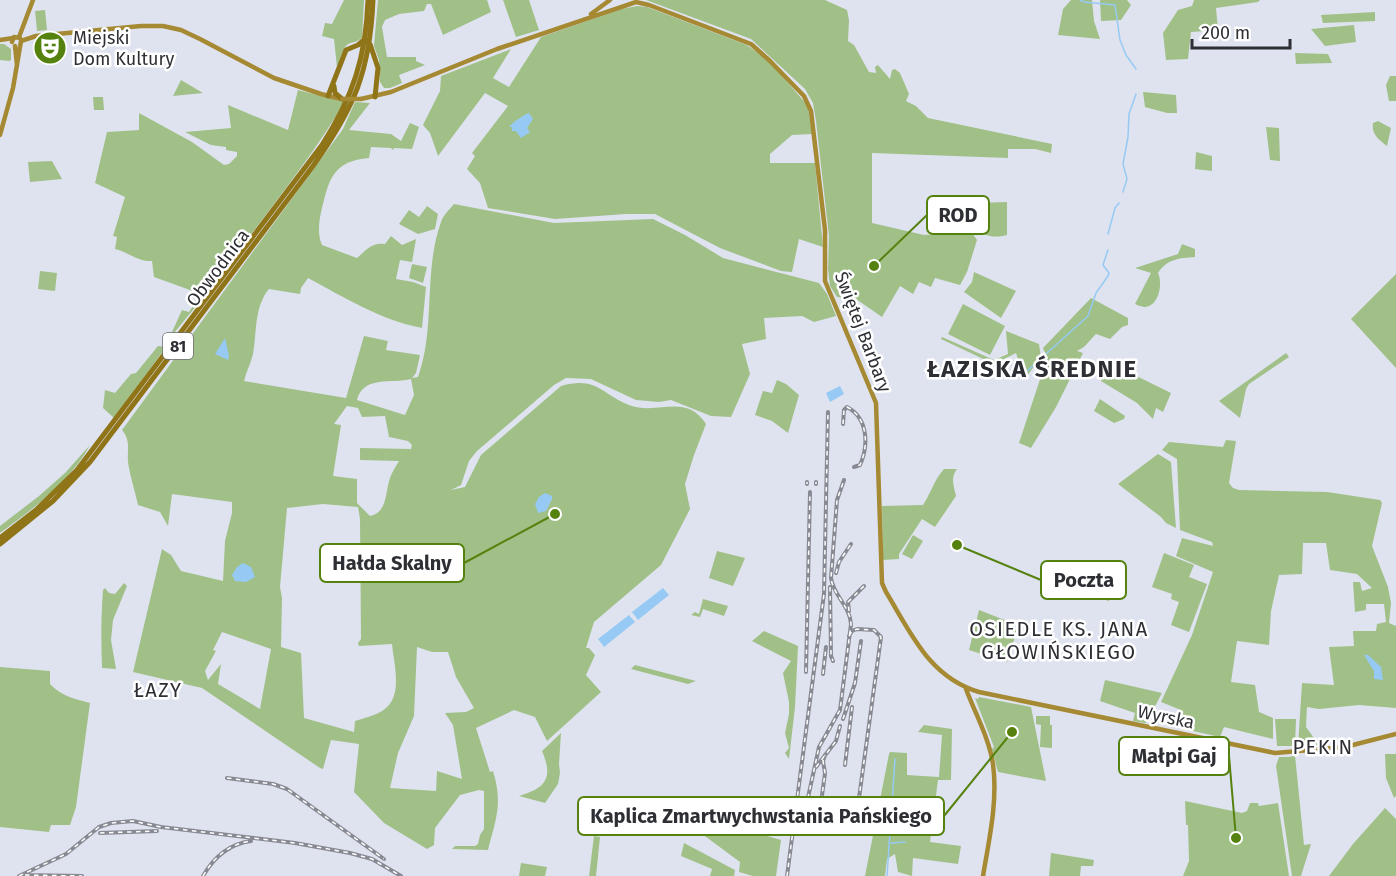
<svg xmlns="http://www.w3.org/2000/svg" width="1396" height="876" viewBox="0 0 1396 876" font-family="'Fira Sans',sans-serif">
<rect width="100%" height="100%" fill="#dfe3ef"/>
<path fill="#a0c088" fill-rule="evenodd" d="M344 0H364L362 38C357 42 353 42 348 44 342 48 340 61 337 67L334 39 322 36 325 23 332 24Z
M378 0H487L491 12 443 35 431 4H427L424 11 399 14 385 20 382 27 387 57H416V61L425 65 399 75 402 83 390 88H384L380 82 379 60 374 46Z
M503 0H529L539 30 516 37Z
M646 0H825L847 10 849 20 848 41 854 45 869 72 876 73 875 67 878 65 890 79 892 70 895 69 900 73 909 94 906 101 916 106 928 118 1052 144 1051 153 1035 149H1008V158L872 153V223L924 235 964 232 973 234 977 240 967 272 960 285 935 278 931 287 919 282 913 294 900 286 882 317 856 299 837 297 830 286 828 269 829 236 816 121 813 103 805 89 751 39Z
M1071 0H1092L1094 21 1100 39 1058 35 1063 9Z
M1100 0H1127L1131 5 1121 20 1101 21Z
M1194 0H1260L1258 2 1216 8 1218 30 1191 32 1188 59 1166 60 1163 33 1178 10 1192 6Z
M637 6 647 7 747 45 771 63 808 106 812 134 792 135 770 154V163H815L823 247 799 239 792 272 781 271 720 248 655 214H626L555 219 488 208 480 183 467 169 475 156 472 153 508 106 485 93 438 156 430 133 423 125 440 91 441 76 511 49 493 78 509 87 541 37 622 9Z
M45 10 47 30 37 31 35 11Z
M1375 12V21L1323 23 1321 15Z
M1354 25 1356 42 1325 46 1311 29Z
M0 44H4L11 49V60L9 61 0 60Z
M1295 53 1328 54 1332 63 1296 64Z
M1390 76H1396V101H1389L1386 85Z
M181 80 203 93 173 96Z
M298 90 344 102C322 141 294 177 268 212 237 253 207 294 174 333L172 332 182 310 189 312 201 294 154 277 152 261C138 262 128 252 115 249L117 237 113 236 125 197 95 183 107 132 139 130V113L192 142 224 165 229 164 237 156V152L226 150V147L211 145 185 132 231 128 228 105 288 130Z
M1143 92 1176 95 1177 113H1167L1145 107Z
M93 97H103L104 110H94Z
M355 102 370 103 349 130 391 134 401 141 410 123 419 127 412 149 394 148 393 150 391 148 371 147 369 158C334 161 329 178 322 208 319 220 317 234 322 245L357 258C366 250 372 242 385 244L391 236 402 245 416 239 412 262 400 260 396 279 413 282 426 287 422 328C381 320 345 298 308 278L301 288 300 294 269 289C254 307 257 332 253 354 251 363 246 372 244 381L346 398 364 336 388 341 386 350 420 355 416 373 412 378 418 377C436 327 423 272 441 222 443 215 450 209 454 204L554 223 653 219 685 235 723 258 819 283 827 294 836 316 814 322 802 316 764 318 766 339 742 344 750 374 731 417 711 416 671 400 659 402 636 400 591 379 566 378 554 385 477 451 469 461 461 485 451 490 465 487 481 455 561 386C597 376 601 394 629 405 658 416 685 392 706 424L694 455 685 484 690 509 661 565 594 622 586 648H589L595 655 586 675 601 692 547 741 535 717 514 710 476 728 490 772 493 771C503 804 496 818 488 850L452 849 455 846H475L478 844 480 835 484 829V791L479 790 460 795 435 828 434 845 427 849 384 823 354 792 359 744 331 740 323 769 320 768 202 688 133 672 162 549 171 555 181 571 223 581 225 541 232 513V502L172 494 168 526 160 512 138 505C135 491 130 476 128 462 127 449 131 441 122 430L343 129ZM411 379 414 395 405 415 357 400C363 375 392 384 411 379ZM347 406 358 408 362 417 385 416 389 437 408 441 412 445 411 449 360 448V460L399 461C396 466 392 472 390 478 385 492 388 512 370 516L357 503V479L333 476 341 425 334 424ZM323 504 358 507 360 519 361 639 358 643 359 646 392 644C394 665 404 698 382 711 374 716 364 718 355 721L354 732 304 718 301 653 281 647 282 598 280 587 287 508ZM222 632 271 649 260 709 218 684 221 664 208 680 205 671 216 651 213 650ZM417 647 432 652H448L456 677 474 708 466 712 445 713 453 725 462 779 437 771 436 791 390 788 398 753 414 716Z
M1378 121 1391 128 1387 146C1379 140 1371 134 1373 123Z
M1266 127 1279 128 1280 161 1270 160Z
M1196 152 1212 156V171L1195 169Z
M52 161 62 179 30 182 28 162Z
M1007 202V235C994 238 988 237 977 230V203Z
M427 206 438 214 435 229 418 234 399 224 409 210 419 217Z
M1182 244 1195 249V257C1179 258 1167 259 1158 273 1163 283 1159 306 1145 307 1143 307 1137 305 1135 304L1151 273 1135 268 1178 254Z
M412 264 427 267 423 283 409 278Z
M40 271 57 273 55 291 38 289Z
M974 272 1016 291 1001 318 964 292 972 282Z
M1396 274V368L1351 319Z
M1091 298 1128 318V325L1122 327 1110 339 1096 334 1084 347 1077 351 1083 353 1056 407 1031 448 1019 443 1047 358 1043 348Z
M963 304 1005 326 990 355 948 334Z
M1006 331 1039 344 1042 365 1037 363 1025 378 1020 376 1022 372 1016 353 994 364 941 339 942 337 994 360 1008 354Z
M158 346 166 347 114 418 103 408 105 390 115 393 131 374 136 373Z
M1286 353 1289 357 1249 384 1246 389 1240 418 1219 401Z
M1110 363 1171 393 1163 412 1156 408 1153 419 1137 403 1101 381Z
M777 380 786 384 799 395 788 433 772 421 755 415 763 391 772 393Z
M1100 399 1125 416 1124 419 1114 423 1094 411Z
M1226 440 1236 441 1229 483 1233 488 1239 490 1327 492 1380 500 1382 503 1372 546 1388 587 1391 603 1389 623 1396 626V708L1359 705 1319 709 1307 707 1306 727 1319 745 1298 746 1302 683 1334 685 1329 647 1354 646 1353 631H1376L1377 624 1386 622 1384 604H1366V610L1355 612 1353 582H1360L1362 591 1372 588 1357 574 1330 570 1326 543H1303L1302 574 1279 575 1271 611 1269 645 1237 641 1231 682 1255 685 1259 712 1273 718V739L1224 727 1220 737 1179 728 1181 710 1161 702 1192 635 1213 572 1176 556 1182 538 1213 546 1212 542 1180 530 1177 459 1162 450 1169 442 1223 447Z
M90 445C70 482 33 509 0 533V526L39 496 65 473Z
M1158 454 1171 462 1176 528 1166 523 1161 517 1118 484Z
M944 469H957C950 478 954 486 956 496L935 527 922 519 899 554V559L883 560 882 506 923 505C931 493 934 480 944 469Z
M913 535 923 541 912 559 902 554Z
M717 551 745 558 733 586 709 578Z
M1164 553 1194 565 1189 577 1207 584 1189 632 1171 625 1179 602 1171 599 1172 594 1152 587Z
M1110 571 1120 575 1109 601 1087 594 1084 586 1088 575 1105 581Z
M124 583 127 586 113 620 111 640 116 669 102 668C101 642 101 616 103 590L105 588 109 593 115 594Z
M703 599 728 606 724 616 703 609 700 617 691 615 695 612 699 614Z
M979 610 1015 624 1013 629 1017 631 1007 662 969 650Z
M764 631 798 646 795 707 789 759 785 753 789 748 785 733 789 714V702L783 673 791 661 752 641Z
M635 665 696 681 688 684 631 669Z
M0 667 50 671V684C61 696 75 699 90 703L76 807 70 825H51L49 832 0 827Z
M1105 680 1162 693 1146 723 1133 721 1135 713 1100 701Z
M979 697 1031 707 1046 781 998 772 992 749 994 747 975 698 978 699Z
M1036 716H1050V725H1052V748L1040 747 1041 725 1036 724Z
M1275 719H1296L1295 746H1277Z
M924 725 952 729 951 780H938L930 842 961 846 958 864 913 858 912 876 898 872 895 854 887 859 885 876H865L889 754 890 752 907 753V775L939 777 942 735 918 732Z
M561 733 559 764 560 773 558 784 545 803 519 796C545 788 554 779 542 751Z
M1385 754H1396V796L1394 798 1386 778Z
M1295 755 1304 845 1311 844 1301 876H1292L1276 766 1279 757H1290Z
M1185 801 1242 813 1247 811 1250 803H1258L1259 806 1278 803 1289 876H1183L1189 861 1188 825H1186Z
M1385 808 1396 819V876H1329L1353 844Z
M708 810 728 819H733L757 833 781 840 776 876H753L739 872 740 862 698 831Z
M594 836 600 837 596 876H589Z
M684 843 735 870 734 876H710L712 869 681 856Z
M1051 853 1094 860 1093 866H1081L1080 876H1049Z
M521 863 547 867 545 876H519Z"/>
<path fill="#96caf4" d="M529 113 533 119 527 128 530 132 521 138 516 131H512V127H509C512 123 525 114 529 113Z
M225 338 229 356 228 360 215 354Z
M840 386 844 394 830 402 826 393Z
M545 493 552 496V499L546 511 538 513 535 504 539 497Z
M243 563 251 567 255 577 246 582 235 581 232 575 237 567Z
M663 588 669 595 638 620 632 612Z
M629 615 635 622 604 647 598 639Z
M1364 655H1368L1381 667 1383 680 1374 679V671Z"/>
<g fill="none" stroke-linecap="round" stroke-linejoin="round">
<path stroke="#96caf4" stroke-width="1.5" d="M1080 0 1084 2 1115 5 1120 40 1126 55 1136 69
M1123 192 1127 179 1123 164 1128 137 1129 114 1136 94
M1108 234 1115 208 1119 203
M1026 372 1088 316 1096 293 1108 276 1109 273 1103 265 1108 250
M891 843 905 842
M887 876 895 759"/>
<path stroke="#a58933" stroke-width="4.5" d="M591 14 610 0
M19 37 33 0
M0 40 13 38
M21 41 36 36 141 26H163L181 30 200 39 274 78 321 94 341 99
M12 42 14 37 20 38
M15 46 17 65
M361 99 391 92 497 49 636 2 649 5 751 44 770 61 804 96 811 111 825 230V281L876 403 882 583 886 592C911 633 929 677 979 692L1275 753 1345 747 1396 734
M0 135 13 88 21 41
M966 689C975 713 989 738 993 764 998 801 989 840 983 876"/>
<path stroke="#907418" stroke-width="5" d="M370 44 378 68 375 97
M334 86 335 93 342 99
M328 96 346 50 358 45 365 39
M0 538 36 510 77 470 322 145C353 97 366 57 368 0
M0 544 53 501 90 462 313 166C354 108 370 72 373 0"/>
<g stroke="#888a93" stroke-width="4">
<path id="rail" d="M843 424 844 410 847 407C868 418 869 445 860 465L854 467
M807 484V482
M816 484V482
M836 573 839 562 851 544
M830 587 831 656 833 661
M849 611 848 602 864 586
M849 636 852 631 857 629 874 630 881 637 856 820
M806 672 810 492
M823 674 826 647
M843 719 855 683 861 641
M845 765 852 707
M816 767 836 741 840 726
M227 778 273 784 287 789 384 859
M804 816 819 747 840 710 851 624C850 606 833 595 831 578L837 500 844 480
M819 818 825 773 823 761 825 755
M100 833 157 831
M25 875 82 876
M19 876 66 854 99 827 111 823 133 821 161 827 295 843 350 853 372 859 401 876
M203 876C214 857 229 844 251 841
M787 876 824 594 828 412"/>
</g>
<use href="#rail" stroke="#fff" stroke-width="1.5" stroke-dasharray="4.5" stroke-linecap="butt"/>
<path stroke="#a58933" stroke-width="4.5" d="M342 99H361"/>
</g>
<defs>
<g id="theatre-disc" transform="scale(1.725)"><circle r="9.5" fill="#55820e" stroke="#fff"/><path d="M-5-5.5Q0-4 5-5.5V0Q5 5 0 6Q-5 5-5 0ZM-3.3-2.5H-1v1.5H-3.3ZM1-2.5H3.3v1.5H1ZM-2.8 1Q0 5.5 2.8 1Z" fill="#fff"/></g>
</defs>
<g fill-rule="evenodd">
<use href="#theatre-disc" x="50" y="48"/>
</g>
<g text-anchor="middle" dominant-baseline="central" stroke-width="5" stroke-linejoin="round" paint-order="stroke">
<rect fill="#fff" stroke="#6d6d71" stroke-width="1.5" x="163" y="333" width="30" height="26" rx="4.5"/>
<g font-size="16" font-weight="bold" fill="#2e2f34">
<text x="178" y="346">81</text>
</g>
<g font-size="18" fill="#2e2f34" stroke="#fff" text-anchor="start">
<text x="73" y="38">Miejski<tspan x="73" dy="21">Dom Kultury</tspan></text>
</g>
<g font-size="18" fill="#2e2f34" stroke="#fff">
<text transform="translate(218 268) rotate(-53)">Obwodnica</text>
<text transform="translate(863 332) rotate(69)">Świętej Barbary</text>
<text transform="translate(1166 717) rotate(12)">Wyrska</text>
</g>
<g font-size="20" letter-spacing="1.5" fill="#2e2f34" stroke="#fff">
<text x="1059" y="629">OSIEDLE KS. JANA<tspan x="1059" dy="23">GŁOWIŃSKIEGO</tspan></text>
<text x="158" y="690">ŁAZY</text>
<text x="1323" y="747">PEKIN</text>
</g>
<g font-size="24" font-weight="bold" letter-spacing="1.5" fill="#2e2f34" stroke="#fff">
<text x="1032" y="369">ŁAZISKA ŚREDNIE</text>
</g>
</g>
<path fill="none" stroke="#55820e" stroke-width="2" d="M874 266L927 215M555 514L464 563M957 545L1041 580M1236 838L1229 756M1012 732L944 816"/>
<g fill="#55820e" stroke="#fff" stroke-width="2">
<circle cx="874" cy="266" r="6"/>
<circle cx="555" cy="514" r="6"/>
<circle cx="957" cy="545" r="6"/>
<circle cx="1236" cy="838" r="6"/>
<circle cx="1012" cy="732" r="6"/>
</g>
<g fill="#fff" stroke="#55820e" stroke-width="2">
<rect x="927" y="196" width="62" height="38" rx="6"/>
<rect x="320" y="544" width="144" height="38" rx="6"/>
<rect x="1041" y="561" width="85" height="38" rx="6"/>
<rect x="1119" y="737" width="110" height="38" rx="6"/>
<rect x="578" y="797" width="366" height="38" rx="6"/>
</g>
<g font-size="20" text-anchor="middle" font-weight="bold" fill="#2e2f34">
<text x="958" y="222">ROD</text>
<text x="392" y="570">Hałda Skalny</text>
<text x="1084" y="587">Poczta</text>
<text x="1174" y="763">Małpi Gaj</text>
<text x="761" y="823">Kaplica Zmartwychwstania Pańskiego</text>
</g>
<path d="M1192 39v9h98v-9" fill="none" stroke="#2e2f34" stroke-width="3"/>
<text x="1201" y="39" font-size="18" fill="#2e2f34" stroke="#ffffff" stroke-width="4.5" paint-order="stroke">200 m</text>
</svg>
